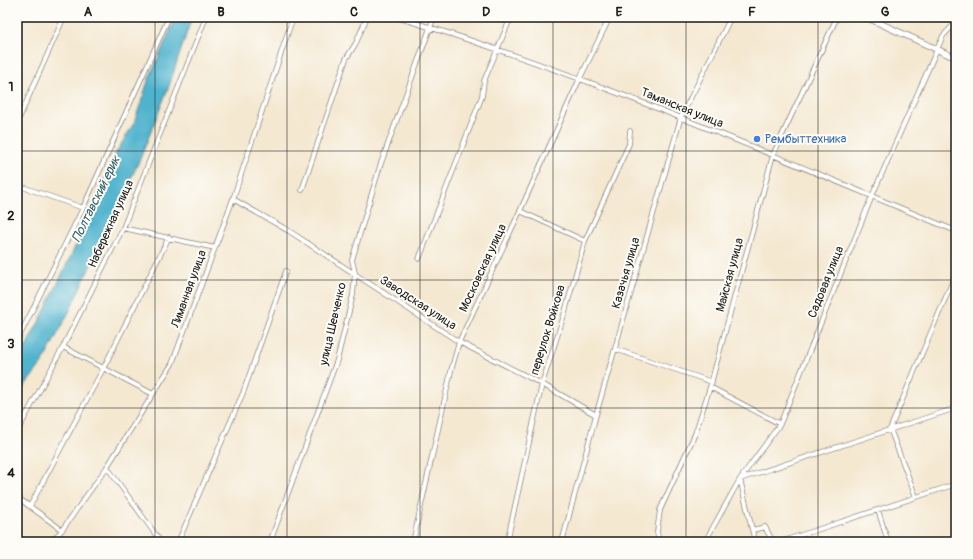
<svg xmlns="http://www.w3.org/2000/svg" width="973" height="559" viewBox="0 0 973 559" font-family="Pangolin,sans-serif">
<rect width="100%" height="100%" fill="#fdfcf7"/>
<filter id="ink" filterUnits="userSpaceOnUse"><feTurbulence type="fractalNoise" baseFrequency=".025" numOctaves="2"/><feDisplacementMap in="SourceGraphic" scale="8" xChannelSelector="R" yChannelSelector="G"/><feConvolveMatrix kernelMatrix="1 2 1 2 8 2 1 2 1" color-interpolation-filters="sRGB"/></filter>
<filter id="wash" filterUnits="userSpaceOnUse"><feTurbulence type="fractalNoise" baseFrequency=".012" numOctaves="4" result="noise"/><feDisplacementMap in="SourceGraphic" scale="16" xChannelSelector="R" yChannelSelector="G"/><feGaussianBlur stdDeviation="0.9" result="paint"/><feColorMatrix in="noise" values="0 0 0 0 0 0 0 0 0 0 0 0 0 0 0 0 0 1.4 0 .05"/><feComposite in="paint" operator="in"/></filter>
<g filter="url(#wash)">
<rect width="100%" height="100%" fill="#f4e8d1"/>
<path fill="#4fb3ce" stroke="#366875" d="M176 17H192L169 86 140 159 69 312 43 362 17 396V363L42 316 76 245 117 151 134 123 149 78Z"/>
</g>
<g filter="url(#ink)">
<g fill="none" stroke-linecap="round" stroke-linejoin="round">
<g stroke="#888276" stroke-width="5.5">
<path id="street" d="M396 17C588 74 771 155 956 231
M17 123 64 17
M17 185 83 208
M302 190 346 59 356 43 367 17
M233 199 289 231 459 342 542 384 596 415
M520 211 585 241
M123 228 215 248
M419 259 482 96 484 81 511 17
M17 341 83 208 169 17
M63 347 153 394
M615 349 712 382
M710 387 780 424
M17 432 63 347 123 228 206 17
M107 467 161 542
M17 497 62 530
M916 497 890 429 956 273
M30 506 103 369 169 237
M878 510 888 542
M752 530 765 527 773 542
M51 542 62 530 107 467 172 364 233 199 293 17
M178 542 243 393 286 271
M270 542 337 360 353 295 355 273 352 260 380 166 434 17
M413 542 451 371 459 342 520 211 580 78 610 17
M507 542 542 384 565 312 585 241 629 144 630 131
M562 542 596 415 681 117 731 17
M659 542 657 532 660 510 695 434 710 387 773 155 837 17
M702 542 707 538 740 479 780 424 872 196 943 36 956 22
M755 542 740 479 956 408
M780 542 956 484"/>
</g>
<g stroke="#888276" stroke-width="7">
<path id="secondary" d="M866 17 956 58"/>
</g>
<use href="#street" stroke="#fff" stroke-width="4"/>
<use href="#secondary" stroke="#fff" stroke-width="5.5"/>
</g>
</g>
<path fill="none" stroke="#1c1c1c" stroke-width="1" stroke-opacity="0.55" d="M155 17V542M287 17V542M420 17V542M553 17V542M686 17V542M818 17V542M17 151H956M17 280H956M17 408H956"/>
<circle fill="#3f7fe0" stroke="#fdfcf7" stroke-width="1.5" cx="757" cy="139" r="4"/>
<g text-anchor="middle" dominant-baseline="central" stroke-width="4" stroke-linejoin="round" paint-order="stroke">
<g font-size="12" fill="#1c1c1c" stroke="#fdfcf7">
<text transform="translate(682 108) rotate(22)">Таманская улица</text>
<text transform="translate(111 224) rotate(-66)">Набережная улица</text>
<text transform="translate(483 268) rotate(-65)">Московская улица</text>
<text transform="translate(626 273) rotate(-74)">Казачья улица</text>
<text transform="translate(730 275) rotate(-75)">Майская улица</text>
<text transform="translate(826 282) rotate(-68)">Садовая улица</text>
<text transform="translate(189 289) rotate(-70)">Лиманная улица</text>
<text transform="translate(418 303) rotate(33)">Заводская улица</text>
<text transform="translate(333 324) rotate(-77)">улица Шевченко</text>
<text transform="translate(548 330) rotate(-73)">переулок Войкова</text>
</g>
<g font-size="12" fill="#366cbe" stroke="#fdfcf7" text-anchor="start">
<text x="765" y="139">Рембыттехника</text>
</g>
<g font-size="13" font-style="italic" fill="#33606c" stroke="#fdfcf7">
<text transform="translate(96 199) rotate(-64)">Полтавский ерик</text>
</g>
</g>
<rect width="973" height="559" fill="none" stroke="#fdfcf7" stroke-width="44"/>
<rect x="22" y="22" width="929" height="515" fill="none" stroke="#1c1c1c" stroke-width="1.5"/>
<g font-size="13" text-anchor="middle" font-weight="bold" fill="#1c1c1c">
<text x="88" y="16">A</text>
<text x="221" y="16">B</text>
<text x="354" y="16">C</text>
<text x="486" y="16">D</text>
<text x="619" y="16">E</text>
<text x="752" y="16">F</text>
<text x="885" y="16">G</text>
<text x="11" y="91">1</text>
<text x="11" y="220">2</text>
<text x="11" y="348">3</text>
<text x="11" y="477">4</text>
</g>
</svg>
